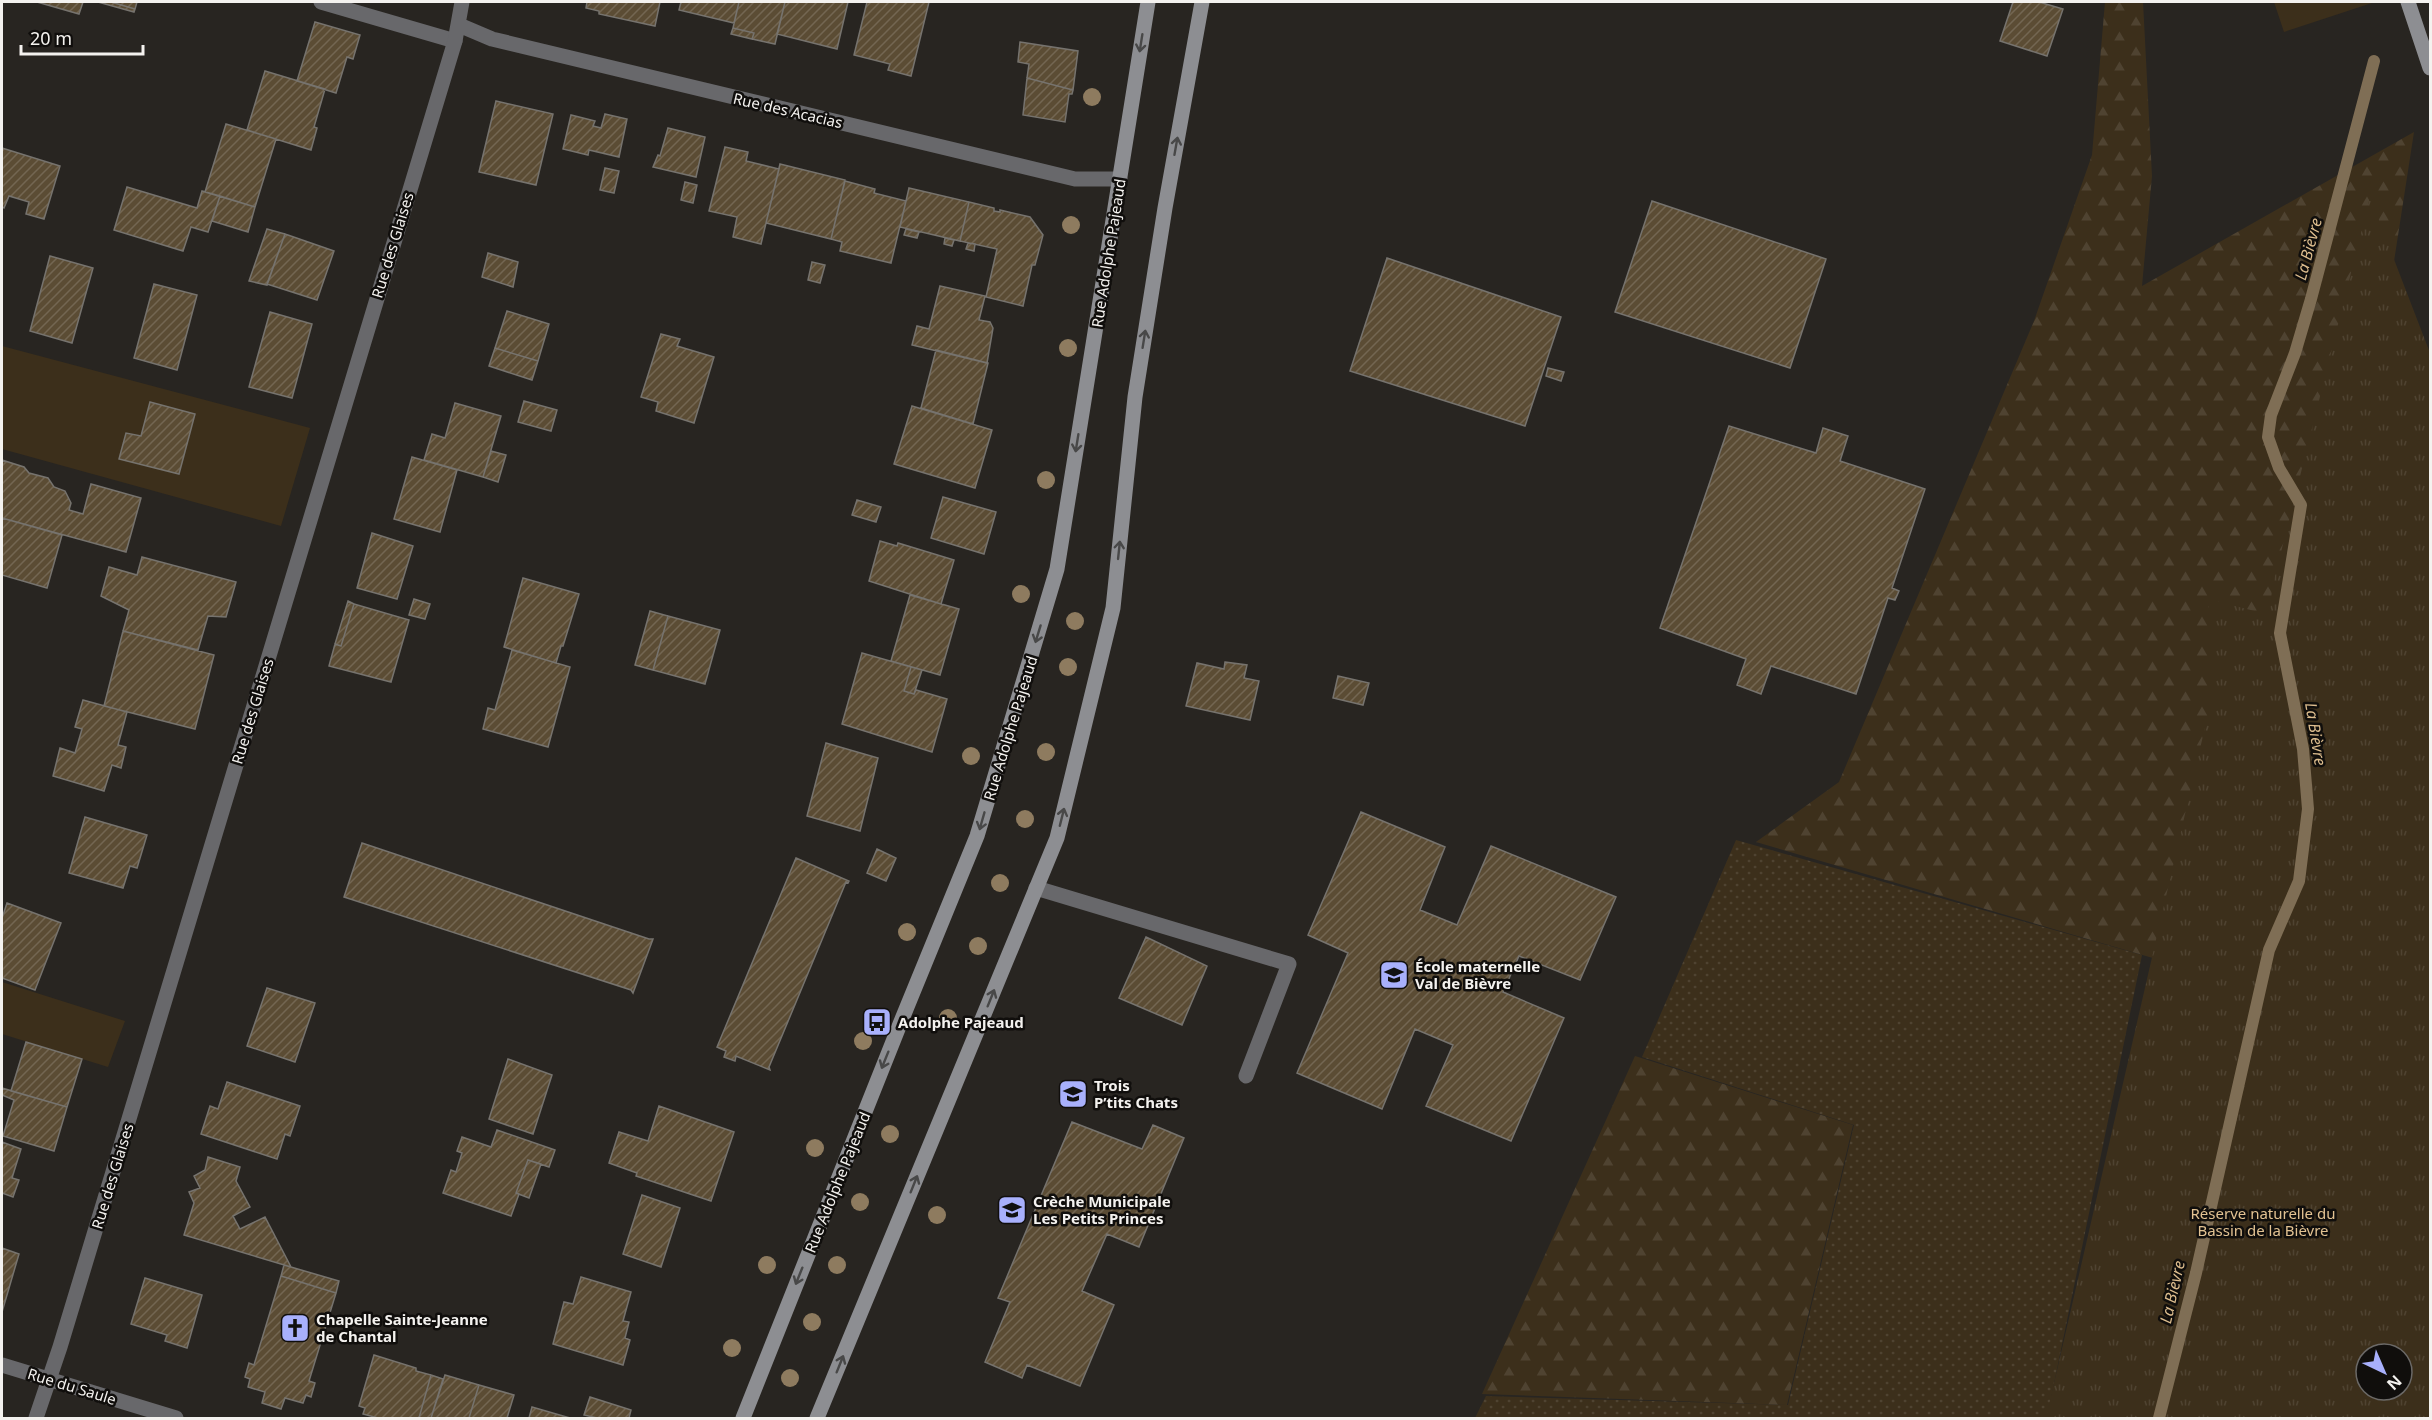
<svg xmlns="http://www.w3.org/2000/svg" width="2432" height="1420" viewBox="0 0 2432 1420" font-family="'Noto Sans',sans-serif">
<defs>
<pattern id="grass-dots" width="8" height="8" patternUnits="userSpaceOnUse" patternTransform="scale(1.5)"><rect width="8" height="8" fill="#3c2f1b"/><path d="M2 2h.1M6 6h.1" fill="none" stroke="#4f4331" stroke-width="1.8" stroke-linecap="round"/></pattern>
<pattern id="forest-firs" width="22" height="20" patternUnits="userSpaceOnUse" patternTransform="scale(1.5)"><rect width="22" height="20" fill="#3c2f1b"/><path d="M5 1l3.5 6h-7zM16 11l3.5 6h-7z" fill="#4f4331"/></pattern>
<pattern id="park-tufts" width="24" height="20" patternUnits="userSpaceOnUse" patternTransform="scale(1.5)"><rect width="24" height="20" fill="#3c2f1b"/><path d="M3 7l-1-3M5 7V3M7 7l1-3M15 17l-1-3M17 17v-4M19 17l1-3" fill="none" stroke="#4f4331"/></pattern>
<pattern id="building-hatch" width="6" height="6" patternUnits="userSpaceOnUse" patternTransform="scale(1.5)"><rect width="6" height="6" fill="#5b4c34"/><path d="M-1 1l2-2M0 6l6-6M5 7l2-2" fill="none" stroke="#736652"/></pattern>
</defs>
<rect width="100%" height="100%" fill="#282521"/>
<path fill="url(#grass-dots)" d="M1736 840 2142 955 2047 1418H1475L1486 1396 1788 1405 1854 1125 1642 1057Z"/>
<path fill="url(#forest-firs)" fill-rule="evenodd" d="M2105 2H2143L2152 176 2142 286 2414 132 2335 643 2430 1418H2071L2170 963 1756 842 1839 782 2034 321 2092 155ZM2366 1354H2402V1390H2366Z
M1635 1056 1853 1125 1787 1405 1482 1394Z"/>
<path fill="url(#park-tufts)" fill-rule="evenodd" d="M2370 197 2430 353V1418H2046L2214 688 2208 599 2270 615 2272 588ZM2366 1354H2402V1390H2366Z"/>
<path fill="#3c2f1b" d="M2274 2H2375L2284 32Z
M2 346 310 428 281 526 2 449Z
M2 982 125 1021 108 1067 2 1034Z"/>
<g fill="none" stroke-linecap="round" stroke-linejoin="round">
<path stroke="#7f6e55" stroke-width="12" d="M2159 1418 2196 1273 2269 950 2299 881 2308 809 2303 749 2280 633 2301 505 2279 468 2268 437 2271 415 2295 353 2311 299 2374 61"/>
</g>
<path fill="url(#building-hatch)" stroke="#76736e" stroke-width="1.5" d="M37 2H83L79 14Z
M98 2H111L135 9 134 12Z
M111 2H137L135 9Z
M587 2H660L655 26 599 14V11L586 8Z
M681 2H739L734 23 679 10Z
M739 2H785L775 44 752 39 754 33 733 28Z
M785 2H848L837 49 777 34Z
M867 2H929L911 76 888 70 890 64 854 55Z
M2013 2H2039L2063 9 2047 56 2000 41Z
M315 22 360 35 353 59 347 57 336 93 297 81Z
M733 28 754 33 752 39 731 34Z
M1020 42 1078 51 1073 90 1027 78 1029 64 1018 62Z
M265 71 325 89 314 127 317 128 311 150 247 130Z
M1027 78 1073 90 1072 94H1069L1065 122 1023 115Z
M496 101 553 114 536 185 479 172Z
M605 114 627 119 619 157 589 150 588 155 563 149 571 115 595 121 593 126 601 128Z
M226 124 276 139 255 207 205 192Z
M668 128 705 137 696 177 653 167 658 155 660 156Z
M725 147 748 152 746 161 779 169 761 244 733 237 737 217 709 211Z
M2 148 60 166 44 219 26 214 29 202 9 196 4 208 2 207Z
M780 164 845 180 831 239 766 223Z
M605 168 619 171 614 193 600 190Z
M845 181 875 189 874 193 906 201 891 263 840 251 842 242 831 239Z
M685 182 697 185 693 203 681 200Z
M127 187 197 208 202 191 220 196 208 232 191 227 183 251 114 230Z
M909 188 969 202 960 241 900 227Z
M220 196 255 207 248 232 212 221Z
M1652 201 1826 259 1790 368 1615 312Z
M969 202 994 208V211L1000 212V210L1030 217 1043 235 1035 265H1032L1023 306 986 297 997 249 960 241Z
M267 229 285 234 267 285 249 281Z
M906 229 919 232 917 238 904 235Z
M285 234 334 251 317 300 267 284Z
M945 238 954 240 952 246 944 244Z
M968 243 975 244 974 251 966 249Z
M488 253 518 262 513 287 482 277Z
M50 256 93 268 72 343 30 331Z
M1387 258 1561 317 1525 426 1350 371Z
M812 262 825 265 820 283 808 280Z
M154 284 197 295 177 370 134 358Z
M940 286 985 296 979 320 990 322 993 328 987 363 912 345 917 326 929 329Z
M507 311 549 324 538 361 495 348Z
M270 312 312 324 292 398 249 387Z
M661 334 680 339 677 346 714 357 694 423 656 411 658 402 641 397Z
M495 348 538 361 532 380 489 366Z
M936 350 988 363 973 424 921 408Z
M1548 368 1564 372 1561 381 1546 376Z
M524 401 557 410 551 431 518 422Z
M150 402 195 414 179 474 119 459 126 433 141 436Z
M455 403 501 416 483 477 424 460 432 434 445 438Z
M912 406 992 430 975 488 894 464Z
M1729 426 1816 453 1823 428 1848 436 1840 461 1925 489 1892 588 1899 591 1895 600 1888 598 1856 694 1771 666 1761 694 1737 685 1746 659 1660 628Z
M491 451 506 455 498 482 483 477Z
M412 457 457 470 440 532 394 519Z
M2 460 24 467 29 473 48 478 54 487 65 491 71 503 69 510 83 514 91 484 141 498 126 552 2 518Z
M943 497 996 512 984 554 931 538Z
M857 500 881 507 876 522 852 515Z
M2 518 62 535 47 588 2 575Z
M372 533 413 546 397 599 357 588Z
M880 541 897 546 898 543 954 560 941 604 869 581Z
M142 557 236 582 226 617 208 616 198 650 123 631 129 610 101 596 109 567 137 575Z
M523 578 579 594 563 646H561L556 663 504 647Z
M910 595 959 609 940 675 891 661Z
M414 599 430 604 425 619 409 615Z
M348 601 354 604 341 646 335 644Z
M354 604 409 620 391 682 329 666 335 644 341 646Z
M650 611 668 616 653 670 635 665Z
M668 616 720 630 705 684 653 670Z
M123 631 214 655 195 729 104 706Z
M512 650 570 667 548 747 483 729 488 708 495 710Z
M862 653 911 667 904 691 914 694 916 690 947 699 932 752 842 724Z
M1225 662 1247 665 1244 678 1259 681 1250 720 1186 706 1197 663 1224 669Z
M911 667 922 670 914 694 904 691Z
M1338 676 1369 683 1363 705 1333 698Z
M83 700 127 712 118 745 126 747 121 768 112 765 104 791 53 776 60 748 75 753 82 729 75 727Z
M826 743 878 758 860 831 807 816Z
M1361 812 1445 847 1420 910 1457 925 1491 846 1616 897 1580 980 1519 956 1503 992 1564 1018 1511 1141 1426 1106 1453 1045 1415 1029 1382 1109 1297 1073 1348 953 1308 935Z
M85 817 147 835 137 868 130 866 123 888 69 873Z
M362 843 649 939H653L633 993 631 990 344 897Z
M877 849 896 858 886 881 867 873Z
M796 858 849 881 848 883 846 882 769 1067 770 1070 736 1056 735 1061 724 1057 726 1051 717 1047Z
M7 903 61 923 35 990 2 978V918Z
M1146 937 1207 966 1182 1025 1119 998Z
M267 988 315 1003 295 1062 247 1046Z
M26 1042 82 1059 67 1107 11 1091Z
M508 1059 552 1075 533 1134 489 1119Z
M227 1082 300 1106 290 1136 285 1134 277 1159 201 1134 210 1106 218 1109Z
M2 1088 67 1107 54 1151 3 1136 14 1100 2 1095Z
M659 1106 734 1132 711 1201 636 1176 637 1173 609 1163 619 1132 648 1141Z
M1072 1122 1142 1149 1153 1125 1184 1138 1139 1247 1107 1234 1082 1291 1114 1305 1080 1386 1027 1365 1022 1378 985 1362 1010 1302 998 1298Z
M497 1130 555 1150 549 1167 528 1160 516 1193 519 1194 511 1216 443 1193 451 1170 456 1172 462 1153 457 1151 462 1137 491 1147Z
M2 1142 21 1149 12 1178 19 1180 13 1197 2 1193Z
M208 1157 240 1167 236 1181 250 1207 233 1216 240 1229 265 1217 291 1267 184 1235 194 1203 189 1192 200 1188 194 1176 205 1170Z
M528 1160 541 1164 529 1198 516 1193Z
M642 1195 680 1208 661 1267 623 1254Z
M2 1248 19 1254 2 1312Z
M284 1265 339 1281 336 1293 281 1276Z
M281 1276 336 1293 309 1381 315 1383 311 1397 306 1395 303 1403 285 1398 281 1409 262 1403 265 1392 248 1387 250 1379 245 1377 249 1363 254 1365Z
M581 1277 631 1292 623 1321 629 1322 625 1338 630 1340 623 1365 553 1344 564 1302 573 1304Z
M145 1278 202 1295 187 1348 165 1341 167 1335 131 1324Z
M374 1355 416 1368V1371L431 1375 419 1418H378L363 1414 365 1408 359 1406Z
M431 1375 443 1379 431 1418H419Z
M445 1375 479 1385 469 1418H431Z
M479 1385 514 1395 507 1418H469Z
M590 1397 631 1410 629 1418H597L584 1415Z
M532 1407 570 1418H529Z"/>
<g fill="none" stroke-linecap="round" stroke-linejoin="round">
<path stroke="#68686b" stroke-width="15" d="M321 2 455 41
M1036 888 1289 964 1246 1076"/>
<path stroke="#68686b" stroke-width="15" d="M459 25 492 39 1075 179H1120
M2 1365 176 1418
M36 1418 60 1347 455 41 462 2"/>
<path stroke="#8d8e92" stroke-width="15" d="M2408 2 2430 68
M743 1418 900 1024 977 836 1057 569 1148 2
M817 1418 1057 838 1113 608 1135 397 1165 208 1202 2"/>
</g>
<g fill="#8e7b5f">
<circle cx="1092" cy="97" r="9"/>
<circle cx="1071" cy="225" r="9"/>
<circle cx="1068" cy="348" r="9"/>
<circle cx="1046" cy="480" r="9"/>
<circle cx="1021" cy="594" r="9"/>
<circle cx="1075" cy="621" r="9"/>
<circle cx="1068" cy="667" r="9"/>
<circle cx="1046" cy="752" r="9"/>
<circle cx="971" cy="756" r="9"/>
<circle cx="1025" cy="819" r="9"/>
<circle cx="1000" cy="883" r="9"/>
<circle cx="907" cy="932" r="9"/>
<circle cx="978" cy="946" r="9"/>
<circle cx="948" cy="1018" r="9"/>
<circle cx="863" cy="1041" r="9"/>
<circle cx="890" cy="1134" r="9"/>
<circle cx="815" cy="1148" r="9"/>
<circle cx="860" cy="1202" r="9"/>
<circle cx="937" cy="1215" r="9"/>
<circle cx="767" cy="1265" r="9"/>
<circle cx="837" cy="1265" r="9"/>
<circle cx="812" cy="1322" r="9"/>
<circle cx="732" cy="1348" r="9"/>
<circle cx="790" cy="1378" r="9"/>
</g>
<defs><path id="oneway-shaft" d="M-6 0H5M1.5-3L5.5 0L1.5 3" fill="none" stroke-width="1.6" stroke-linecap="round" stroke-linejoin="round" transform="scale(1.5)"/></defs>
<g stroke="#484848">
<use href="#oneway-shaft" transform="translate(1141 43) rotate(99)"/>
<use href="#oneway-shaft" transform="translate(1176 146) rotate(-80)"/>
<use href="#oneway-shaft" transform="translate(1144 339) rotate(-81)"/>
<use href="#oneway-shaft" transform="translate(1077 443) rotate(99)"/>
<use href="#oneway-shaft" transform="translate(1119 550) rotate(-84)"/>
<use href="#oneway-shaft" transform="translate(1038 634) rotate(107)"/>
<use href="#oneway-shaft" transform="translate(1062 817) rotate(-76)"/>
<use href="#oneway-shaft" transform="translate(982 821) rotate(106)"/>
<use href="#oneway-shaft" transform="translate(991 998) rotate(-68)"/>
<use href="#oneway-shaft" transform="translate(885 1060) rotate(112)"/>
<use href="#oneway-shaft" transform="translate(914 1184) rotate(-68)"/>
<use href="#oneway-shaft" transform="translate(799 1276) rotate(112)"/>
<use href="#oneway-shaft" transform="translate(840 1364) rotate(-68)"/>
</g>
<defs>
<g id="school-square" transform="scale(1.5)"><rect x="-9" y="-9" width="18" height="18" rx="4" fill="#a8b0fc" stroke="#100e0c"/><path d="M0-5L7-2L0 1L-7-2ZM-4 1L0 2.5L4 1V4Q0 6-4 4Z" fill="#111"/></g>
<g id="bus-square" transform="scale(1.5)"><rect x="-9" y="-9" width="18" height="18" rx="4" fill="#a8b0fc" stroke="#100e0c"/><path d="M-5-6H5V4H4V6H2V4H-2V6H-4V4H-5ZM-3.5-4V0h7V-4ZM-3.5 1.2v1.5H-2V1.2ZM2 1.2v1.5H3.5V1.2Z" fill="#111"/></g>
<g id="church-square" transform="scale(1.5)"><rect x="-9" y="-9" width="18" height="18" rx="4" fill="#a8b0fc" stroke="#100e0c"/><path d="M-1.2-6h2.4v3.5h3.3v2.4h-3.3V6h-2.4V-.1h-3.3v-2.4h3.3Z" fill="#111"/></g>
</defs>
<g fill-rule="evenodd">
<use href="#school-square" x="1394" y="975"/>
<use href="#bus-square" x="877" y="1022"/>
<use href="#school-square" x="1073" y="1094"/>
<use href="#school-square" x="1012" y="1210"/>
<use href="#church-square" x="295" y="1328"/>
</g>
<g text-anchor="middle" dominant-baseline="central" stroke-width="5" stroke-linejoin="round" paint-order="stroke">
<g font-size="15" fill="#f4f2ef" stroke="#100e0c">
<text transform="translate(788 110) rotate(13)">Rue des Acacias</text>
<text transform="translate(392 245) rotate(-73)">Rue des Glaises</text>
<text transform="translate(1108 253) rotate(-81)">Rue Adolphe Pajeaud</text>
<text transform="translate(252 711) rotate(-73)">Rue des Glaises</text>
<text transform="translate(1010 728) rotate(-73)">Rue Adolphe Pajeaud</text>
<text transform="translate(112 1176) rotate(-73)">Rue des Glaises</text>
<text transform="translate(837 1182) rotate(-68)">Rue Adolphe Pajeaud</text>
<text transform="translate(72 1386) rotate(17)">Rue du Saule</text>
</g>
<g font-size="15" font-weight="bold" fill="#f4f2ef" stroke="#100e0c" text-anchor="start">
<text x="1415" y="966">École maternelle<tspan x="1415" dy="17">Val de Bièvre</tspan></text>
<text x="898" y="1022">Adolphe Pajeaud</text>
<text x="1094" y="1085">Trois<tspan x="1094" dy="17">P’tits Chats</tspan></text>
<text x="1033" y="1201">Crèche Municipale<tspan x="1033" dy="17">Les Petits Princes</tspan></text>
<text x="316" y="1319">Chapelle Sainte-Jeanne<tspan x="316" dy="17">de Chantal</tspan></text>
</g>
<g font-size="15" fill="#e2c292" stroke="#100e0c">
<text x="2263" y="1213">Réserve naturelle du<tspan x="2263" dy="17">Bassin de la Bièvre</tspan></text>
</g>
<g font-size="16" font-style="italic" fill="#ddbd8e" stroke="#100e0c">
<text transform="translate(2308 249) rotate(-75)">La Bièvre</text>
<text transform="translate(2316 734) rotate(81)">La Bièvre</text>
<text transform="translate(2172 1292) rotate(-77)">La Bièvre</text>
</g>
</g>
<rect width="2432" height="1420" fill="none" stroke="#f4f2ef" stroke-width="6"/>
<g transform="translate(2384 1372) rotate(136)"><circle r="28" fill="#100e0c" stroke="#6b6967" stroke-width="1.5"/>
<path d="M0-4.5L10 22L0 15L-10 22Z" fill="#a8b0fc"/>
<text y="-9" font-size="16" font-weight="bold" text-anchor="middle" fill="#f4f2ef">N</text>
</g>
<path d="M21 45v9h122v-9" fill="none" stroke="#f4f2ef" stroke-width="3"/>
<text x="30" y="45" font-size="18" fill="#f4f2ef" stroke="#100e0c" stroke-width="4.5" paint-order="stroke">20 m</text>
</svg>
